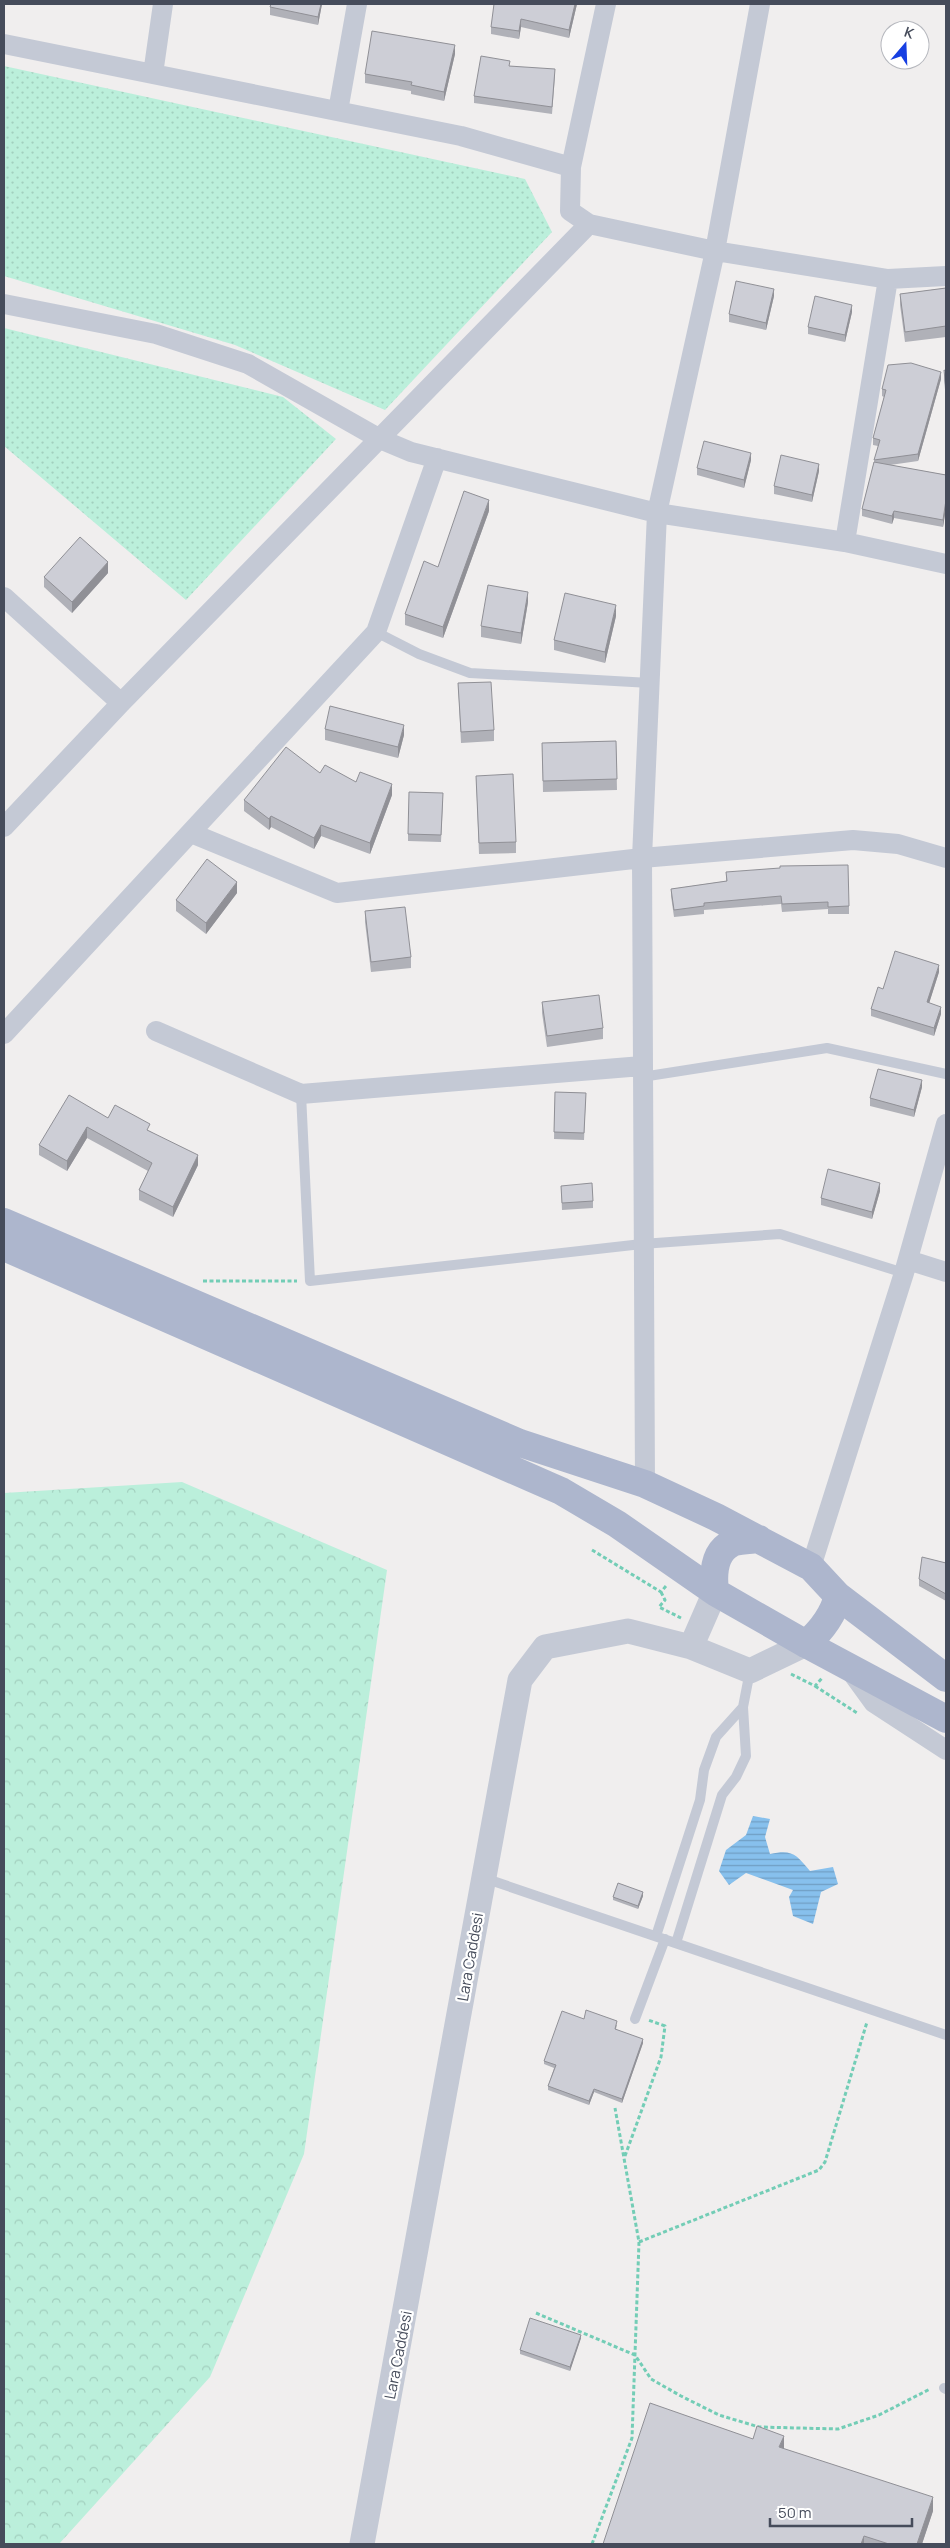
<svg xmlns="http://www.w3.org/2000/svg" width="950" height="2548" viewBox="0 0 950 2548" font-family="Manrope,sans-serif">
<defs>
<pattern id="grass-dots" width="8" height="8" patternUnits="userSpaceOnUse" patternTransform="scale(1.25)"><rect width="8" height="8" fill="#bbefdb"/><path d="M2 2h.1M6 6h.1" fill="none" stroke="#a2cfbe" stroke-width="1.8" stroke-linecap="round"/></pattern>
<pattern id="forest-crowns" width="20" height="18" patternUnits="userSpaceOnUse" patternTransform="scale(1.25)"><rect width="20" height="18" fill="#bbefdb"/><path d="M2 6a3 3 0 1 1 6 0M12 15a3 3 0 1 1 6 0" fill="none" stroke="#a2cfbe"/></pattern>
<pattern id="water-rules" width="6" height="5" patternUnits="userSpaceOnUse" patternTransform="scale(1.25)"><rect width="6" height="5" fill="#87c0ed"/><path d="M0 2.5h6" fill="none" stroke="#709ec3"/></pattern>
</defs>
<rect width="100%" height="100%" fill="#f0eeee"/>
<path fill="url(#grass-dots)" d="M4 66 525 179 552 232 385 410 235 345 4 276Z
M4 328 283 397 336 439 186 600 4 446Z"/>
<path fill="url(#forest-crowns)" d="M182 1482 387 1570 304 2154 210 2377 59 2544H4V1493Z"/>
<path fill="url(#water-rules)" d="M753 1816 770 1819 765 1837 770 1854C792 1849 796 1854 810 1871L833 1867 838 1884 821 1892 813 1924 793 1916 789 1897 793 1890 746 1873 729 1885 719 1871 726 1850 746 1835Z"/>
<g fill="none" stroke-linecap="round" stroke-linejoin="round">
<path stroke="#73cdb6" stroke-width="3" stroke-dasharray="4 2.5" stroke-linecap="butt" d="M203 1281H297
M592 1550 661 1592 666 1586
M661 1592 665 1600 659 1607 681 1618
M791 1674 815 1686 823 1677
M815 1686 857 1713
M625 2156 661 2057 665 2026 648 2020
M639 2242 819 2170 825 2162 867 2022
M536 2313 635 2355 651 2379 681 2396 719 2415 759 2427 838 2429 879 2415 930 2389
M592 2544 632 2438 639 2242 615 2108"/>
<path stroke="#c4c9d5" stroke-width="10" d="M376 632 419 654 470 673 650 683
M642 1077 827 1048 946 1074
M301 1094 310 1281 642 1244 780 1234 904 1273
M484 1878 946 2035
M656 1936 700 1800 704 1770 716 1737 743 1707
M676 1943 722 1795 736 1777 746 1756 743 1707 750 1671
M635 2019 665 1939
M944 2388 946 2389"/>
<path stroke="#c4c9d5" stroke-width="20" d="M606 4 571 167 570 211 589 224 715 251 888 279 946 276
M4 44 461 136 571 167
M153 74 163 4
M338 111 357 4
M4 304 156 334 248 364 380 439 411 452 657 513 845 542 946 564
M845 542 888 279
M4 597 121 703
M4 827 121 703 589 224
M191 833 337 893 642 858 853 840 898 844 946 858
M156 1031 301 1094 642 1066
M4 1034 376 632 437 458
M908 1260 946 1272
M645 1484 642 858 657 513 715 251 760 4
M811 1567 904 1273 946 1124
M850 1670 874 1703 946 1750"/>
<path stroke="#c4c9d5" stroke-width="25" d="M691 1647 715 1592
M362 2544 520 1680 545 1647 628 1631 691 1647 750 1671 806 1644"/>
<path stroke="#adb6cd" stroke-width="28" d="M4 1222 520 1443 645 1484 716 1517 811 1567 838 1596 946 1678
M4 1247 561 1491 617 1524 715 1592 806 1644 946 1719
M715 1592C713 1575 713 1552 732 1543 739 1540 751 1540 759 1539
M806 1644C821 1631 833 1616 838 1596"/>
</g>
<path fill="#b0b1b8" d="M322 4 318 25 270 15V7Z
M577 4 569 38 521 27 519 39 491 34V27Z
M455 54 444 101 411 94V91L365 83V74Z
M510 66 555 76 552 114 474 103V96Z
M946 288V337L905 342 900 305V294Z
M774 296 766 330 729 322V314Z
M852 312 845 342 808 334V327Z
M944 370 946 371V399L944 380Z
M941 379 918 461 890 465 946 475V508L943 527 894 518 892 524 862 516V509L878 446 873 445V438L884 397 882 396V389Z
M751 460 744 488 697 475V468Z
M819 471 812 502 774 494V486Z
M489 511 443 638 405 625V614L438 567Z
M108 573 72 613 44 587V577Z
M528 602 521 644 481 637V626Z
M616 616 605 663 554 650V640Z
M458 683 494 730V741L461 743Z
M325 729 404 735 398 758 325 740Z
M616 741 617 790 543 792 542 743Z
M320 773 356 782 392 795 370 854 321 836 314 849 271 827 269 830 244 811V800Z
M476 776 516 842V853L479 854Z
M443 801 441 842 408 841V834Z
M726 872 849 906V914H828V909L782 912 781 904 704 910V914L674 917 671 896V889L726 881Z
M237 893 206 934 176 911V900Z
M365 911 411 957V968L371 972 365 922Z
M939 972 929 1003 941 1014 934 1036 871 1016V1009L883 989Z
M542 1002 603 1028V1039L547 1047 542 1013Z
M922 1087 914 1117 870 1106V1098Z
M555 1092 586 1093 584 1140 554 1139Z
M108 1118 150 1131 198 1165 173 1217 139 1200V1190L148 1171 87 1138 67 1171 39 1155V1145Z
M561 1186 593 1201V1208L562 1210Z
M880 1191 872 1219 821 1205V1198Z
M946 1563V1601L919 1586V1579Z
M643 1896 638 1909 613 1900V1897Z
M584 2019 617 2025 616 2029 643 2043 622 2103 594 2092 589 2105 548 2090V2086L554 2068 544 2064V2061Z
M581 2338 570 2371 520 2354V2350Z
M784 2449 933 2511 922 2544H603Z"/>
<path fill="#909096" d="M321 4H322L318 25V17Z
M575 4H577L569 38V30Z
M521 19V27L519 39V31Z
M455 45V54L444 101V92Z
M774 289V296L766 330V323Z
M852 305V312L845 342V335Z
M941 372V379L918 461V454Z
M751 453V460L744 488V480Z
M819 464V471L812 502V495Z
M489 500V511L443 638V627Z
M946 500V508L943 527V520Z
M894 511V518L892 524V516Z
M108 562V573L72 613V602Z
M528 592V602L521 644V633Z
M616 605V616L605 663V652Z
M404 725V735L398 758V747Z
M392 784V795L370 854V843Z
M271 816V827L269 830V819Z
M321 825V836L314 849V838Z
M237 882V893L206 934V923Z
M939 965V972L927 1010V1002Z
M941 1007V1014L934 1036V1028Z
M922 1080V1087L914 1117V1110Z
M87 1127V1138L67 1171V1161Z
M198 1155V1165L173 1217V1207Z
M880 1183V1191L872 1219V1212Z
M643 1892V1896L638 1909V1906Z
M643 2039V2043L622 2103V2099Z
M594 2089V2092L589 2105V2101Z
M581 2335V2338L570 2371V2367Z
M784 2436V2450L779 2447Z
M933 2497V2511L922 2544H917Z
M864 2536V2544H861Z"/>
<path fill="#cdced6" stroke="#909096" d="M271 4H321L318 17 270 7Z
M494 4H575L569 30 521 19 519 31 491 27Z
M372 31 455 45 444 92 411 85 412 82 365 74Z
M481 56 510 61 509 66 555 69 552 107 474 96Z
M736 281 774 289 766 323 729 314Z
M946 288V326L905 332 900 294Z
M815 296 852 305 845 335 808 327Z
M911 363 941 372 918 454 874 460 880 440 873 438 886 390 882 389 888 365Z
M944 370 946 371V390Z
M704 441 751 453 744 480 697 468Z
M781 455 819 464 812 495 774 486Z
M874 462 946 475V500L943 520 894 511 892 516 862 509Z
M464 491 489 500 443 627 405 614 424 561 438 567Z
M80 537 108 562 72 602 44 577Z
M488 585 528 592 521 633 481 626Z
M565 593 616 605 605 652 554 640Z
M491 682 494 730 461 732 458 683Z
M330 706 404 725 398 747 325 729Z
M616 741 617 779 543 781 542 743Z
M286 747 320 773 325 765 356 782 360 772 392 784 370 843 321 825 314 838 271 816 269 819 244 800Z
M513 774 516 842 479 843 476 776Z
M409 792 443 793 441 835 408 834Z
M207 859 237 882 206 923 176 900Z
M848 865 849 906 828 907V902L782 904 781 896 704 903V906L674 910 671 889 727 881 726 872 780 868V866Z
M405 907 411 957 371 962 365 911Z
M895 951 939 965 927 1002 941 1007 934 1028 871 1009 878 987 883 989Z
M599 995 603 1028 547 1036 542 1002Z
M878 1069 922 1080 914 1110 870 1098Z
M555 1092 586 1093 584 1133 554 1132Z
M69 1095 108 1118 115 1105 150 1124 147 1130 198 1155 173 1207 139 1190 152 1163 87 1127 67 1161 39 1145Z
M828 1169 880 1183 872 1212 821 1198Z
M592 1183 593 1201 562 1203 561 1186Z
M922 1557 946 1563V1594L919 1579Z
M618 1883 643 1892 638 1906 613 1897Z
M586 2010 617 2021 615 2029 643 2039 622 2099 594 2089 589 2101 548 2086 556 2065 544 2061 562 2011 584 2019Z
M530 2318 581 2335 570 2367 520 2350Z
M650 2403 753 2439 757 2426 784 2436 779 2447 933 2497 917 2544H889L864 2536 861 2544H603Z"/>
<g text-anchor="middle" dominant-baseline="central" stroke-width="4.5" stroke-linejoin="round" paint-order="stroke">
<g font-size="15" fill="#464c5b" stroke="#fff">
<text transform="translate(470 1957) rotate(-80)">Lara Caddesi</text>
<text transform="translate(398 2355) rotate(-79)">Lara Caddesi</text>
</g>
</g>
<rect width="950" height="2548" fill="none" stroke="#464c5b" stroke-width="10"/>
<g transform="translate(905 45) rotate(19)"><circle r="24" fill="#ffffff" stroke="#b5b7bd"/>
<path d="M0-4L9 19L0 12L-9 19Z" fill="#173fe2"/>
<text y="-8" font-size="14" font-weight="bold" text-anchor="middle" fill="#464c5b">K</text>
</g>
<path d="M770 2518v8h142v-8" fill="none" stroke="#464c5b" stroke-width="2.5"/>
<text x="778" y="2518" font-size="15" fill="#464c5b" stroke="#ffffff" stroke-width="4" paint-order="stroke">50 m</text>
</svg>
